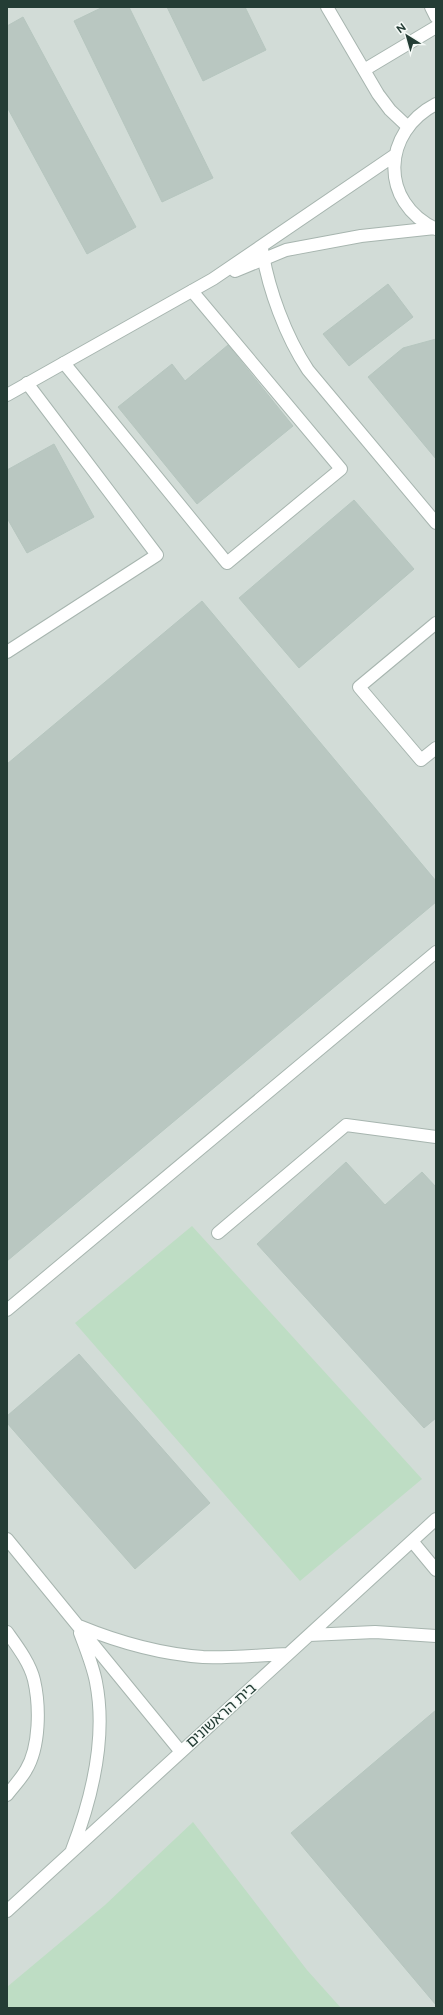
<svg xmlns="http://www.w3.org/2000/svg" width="443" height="2015" viewBox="0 0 443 2015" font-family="Figtree,'Noto Sans Hebrew',sans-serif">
<rect width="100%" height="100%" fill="#e4ede8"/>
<path fill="#d2dcd7" d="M7 7H436V2008H7Z"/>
<path fill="#beddc4" d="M192 1226 422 1479 300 1581 75 1323Z
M193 1822 307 1970 341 2008H7V1987L105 1905Z"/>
<path fill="#b9c7c1" stroke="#b6c6bf" d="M103 7H129L213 178 162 202 74 21Z
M167 7H245L266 50 203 81Z
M23 17 136 227 87 254 7 107V26Z
M388 284 413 317 349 366 323 334Z
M436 339V459L368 377 403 348Z
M228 345 293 426 197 504 118 407 172 364 185 381Z
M54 444 94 517 27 553 7 518V470Z
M354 500 414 569 299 668 239 598Z
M202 601 436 881V902L7 1261V764Z
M346 1162 385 1205 422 1172 436 1187V1418L424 1428 257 1244Z
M79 1354 210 1503 135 1569 7 1423V1416Z
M436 1710V2005L291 1833Z"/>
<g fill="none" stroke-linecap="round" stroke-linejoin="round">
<g stroke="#a7b5af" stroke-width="14">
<path id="lane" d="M327 7 378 94 390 110 408 127
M431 7 436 17
M364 70 436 27
M262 249C268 289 286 337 308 370L436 523
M64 363 227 563 341 469 192 291
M436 623 359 687 421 760 436 748
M7 652 157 555 27 383
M218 1233 346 1125 436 1137
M7 1310 436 952
M7 1632C17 1646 30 1663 34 1680 40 1706 40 1747 26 1770 21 1779 13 1787 7 1795"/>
</g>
<g stroke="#a7b5af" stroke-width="14">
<path id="street" d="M436 104C382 132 379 202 436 229
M235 271 286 250 361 236 435 228
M7 395 213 279 395 155
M7 1539 181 1752
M412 1541 436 1570
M79 1626C118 1642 161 1654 203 1657 231 1658 260 1655 288 1654
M309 1635 375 1632 436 1636
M72 1850C92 1798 107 1738 96 1682 93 1666 86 1649 80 1633
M7 1911 436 1519"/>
</g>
<use href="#lane" stroke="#fff" stroke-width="12"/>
<use href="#street" stroke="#fff" stroke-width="12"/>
</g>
<g text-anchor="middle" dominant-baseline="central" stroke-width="3" stroke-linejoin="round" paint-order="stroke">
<g font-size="15" fill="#243d35" stroke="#f4f9f6">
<text transform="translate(221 1715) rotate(-42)">בית הראשונים</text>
</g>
</g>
<rect width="443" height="2015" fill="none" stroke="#243d35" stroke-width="16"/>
<g transform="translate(407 36) rotate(323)" stroke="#f4f9f6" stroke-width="3" paint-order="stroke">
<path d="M0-3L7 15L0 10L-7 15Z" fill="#243d35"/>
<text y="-6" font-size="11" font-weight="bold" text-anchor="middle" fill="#243d35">N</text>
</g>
</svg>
